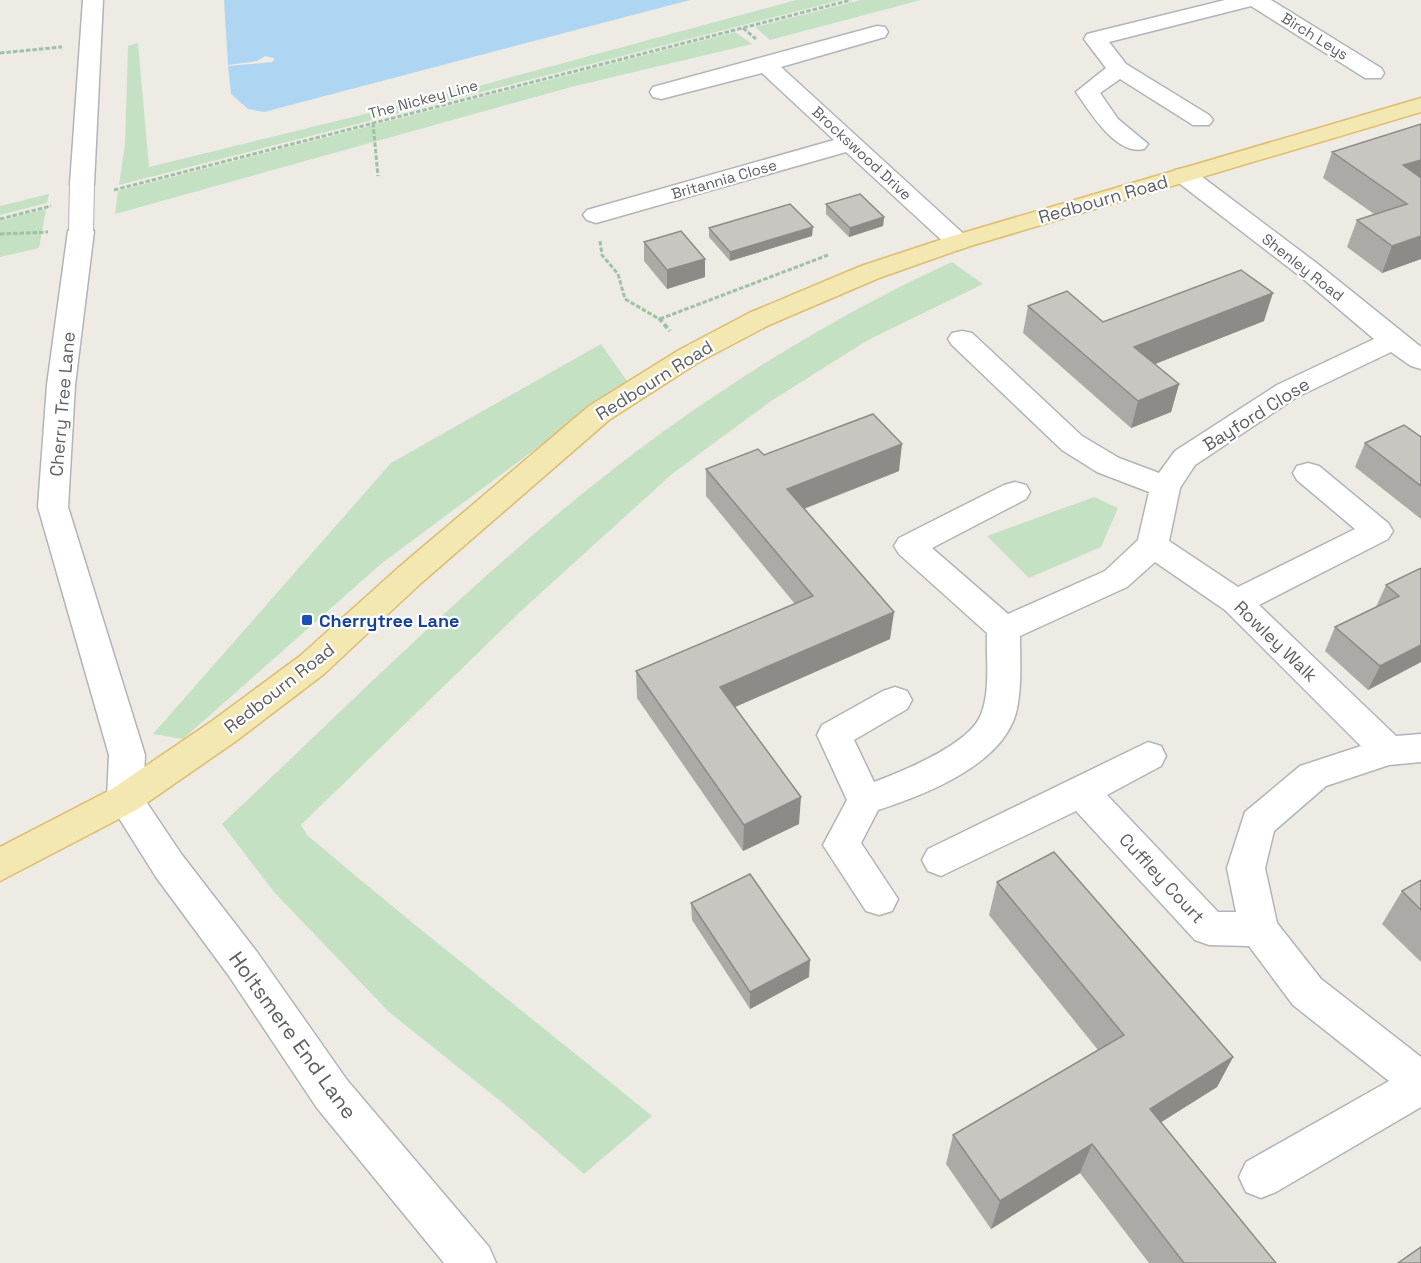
<svg xmlns="http://www.w3.org/2000/svg" width="1421" height="1263" viewBox="0 0 1421 1263" font-family="'Space Grotesk',sans-serif">
<rect width="100%" height="100%" fill="#edebe4"/>
<path fill="#c5e1c4" d="M796 0H841L119 185 125 144 128 46 138 43 149 167 475 87Z
M861 0H921L770 40 755 27Z
M735 32 752 44 571 87 115 214 118 191Z
M49 194 47 203 0 215V206Z
M46 209 39 248 0 257V221Z
M952 262 983 284 868 340 771 401 672 474 521 611 301 825 307 835C420 931 537 1022 652 1116L584 1174 503 1103 389 1012 274 892 222 824C367 688 509 542 671 426 760 363 853 307 952 262Z
M601 344 627 381 382 563 183 739 153 734 391 463Z
M1094 497 1118 508 1101 547 1029 578 987 536Z"/>
<path fill="#aed6f3" d="M224 0H690L264 112 248 109 231 94 228 66 273 62 274 58 265 56 257 61 228 65Z"/>
<g fill="none" stroke-linecap="round" stroke-linejoin="round">
<g stroke="#b1b4b8" stroke-width="3">
<path id="minor" d="M83 0H103L94 184 91 189 82 191 73 189 70 184Z
M1225 0H1271L1381 68 1384 73 1381 78H1365L1251 6 1109 42 1126 64 1209 115 1213 120 1209 125H1193L1120 79 1100 93 1118 119 1148 144 1144 149C1116 156 1090 112 1076 92L1106 68 1084 39 1087 34Z
M877 26 885 27 888 32 885 37 781 67 967 237 971 242 967 247 958 250 949 247 846 152 596 223 587 220 583 215 587 210 834 140 762 73 661 99 653 97 650 92 653 87Z
M1184 168 1193 170 1319 265 1421 347V369L1411 366 1391 352 1297 397 1195 465 1180 488 1169 541 1238 587 1355 529 1297 480 1293 473 1297 466 1308 463 1319 466 1388 523 1393 531 1388 539 1259 605 1396 736 1421 734V762L1389 765 1326 786 1274 831 1265 868 1277 923 1321 979 1421 1057V1107L1276 1192 1261 1198 1246 1192 1239 1177 1246 1162 1389 1081 1293 1005 1249 946 1209 945 1195 940 1076 811 941 876 928 871 922 860 928 849 1148 742 1161 746 1166 756 1161 766 1107 795 1218 912H1236L1227 868 1245 812 1300 766 1361 746 1225 610 1155 562 1127 587 1020 636C1020 661 1022 689 1016 713 1001 766 924 795 878 810L861 843 898 899 892 911 879 915 866 911 823 845 847 800 817 735 822 725 883 691 895 687 907 691 912 700 907 709 854 740 874 782C903 771 966 746 980 717 991 693 986 658 987 633L899 554 894 546 899 538 1004 485 1015 482 1026 485 1030 492 1026 499 932 548 1008 614 1105 571 1138 540 1149 492 1097 472 1062 450 952 345 948 339 952 333 962 331 972 333 1082 436 1119 458 1159 473 1175 451 1277 385 1374 339 1301 277 1175 180 1172 175 1175 170Z
M81 223 90 226 94 231 75 385 68 507 145 755 143 797 182 855 257 952 347 1080 489 1247 496 1263H444L317 1108 229 976 156 877 107 799 109 755 38 507 47 385 68 231 72 226Z"/>
</g>
<g stroke="#debc6c" stroke-width="3">
<path id="major" d="M1421 98V112L967 247 879 278 769 325 699 362 609 420 420 584 324 674 236 741 138 809 0 881V847L112 789 212 721 300 656 398 568 589 406 679 350 749 313 861 266 949 237Z"/>
</g>
<path stroke="#9ec1a8" stroke-width="3" stroke-dasharray="4.5 2" stroke-linecap="butt" d="M743 28 756 39
M0 53 62 47
M373 123 378 176
M114 190 851 0
M0 219 51 206
M0 234 48 232
M600 241 602 255 618 274 625 299 661 320
M660 319 828 255"/>
<path stroke="#9ec1a8" stroke-width="4" stroke-dasharray="5 3" stroke-linecap="butt" d="M659 318 670 331"/>
<use href="#minor" fill="#fff" fill-rule="evenodd"/>
<use href="#major" fill="#f4e8b2" fill-rule="evenodd"/>
<g stroke="#b1b4b8" stroke-width="26" stroke-linecap="butt">
<path id="minor-bridge" d="M81 231 82 184"/>
</g>
<use href="#minor-bridge" stroke="#fff" stroke-width="24"/>
</g>
<path fill="#acaaa6" d="M1421 124V259L1382 273 1347 247 1357 220 1374 214 1323 178 1332 152Z
M826 204 884 217 883 226 849 237 826 214Z
M709 228 812 236 730 261 709 237Z
M644 242 705 259V277L667 289 644 261Z
M1028 306 1103 322 1264 321 1155 364 1179 384 1171 412 1131 428 1023 333Z
M1421 437V519L1355 467 1365 443Z
M764 455 899 471 804 509 890 639 735 707 799 824 743 851 637 698 636 671 795 604 706 496V469Z
M1421 568V662L1368 690 1325 651 1335 627 1376 607 1386 585Z
M1421 880V962L1382 924 1402 891Z
M997 882 1233 1057 1217 1087 1161 1122 1276 1263H1149L1080 1173 991 1229 946 1164 953 1135 1098 1050 989 915Z
M691 903 809 977 750 1009 692 920Z"/>
<path fill="#8c8b87" d="M1421 160V183L1403 165Z
M884 217 883 226 849 237 850 228Z
M813 227 812 236 730 261V252Z
M1421 236V259L1382 273 1392 246Z
M705 259V277L667 289V270Z
M1273 293 1264 321 1127 375 1134 347Z
M1179 384 1171 412 1131 428 1138 401Z
M902 444 899 471 785 516 787 489Z
M894 612 890 639 719 714 720 687Z
M1421 645V662L1368 690 1380 666Z
M801 797 799 824 743 851 744 825Z
M810 960 809 977 750 1009V992Z
M1233 1057 1217 1087 1136 1138 1150 1109Z
M1092 1144 1080 1173 991 1229 1000 1201Z"/>
<path fill="#c8c6c1" stroke="#8c8b87" stroke-width="1.5" d="M1421 124V160L1403 165 1421 178V236L1392 246 1357 220 1407 204 1332 152Z
M860 194 884 217 850 228 826 204Z
M790 204 813 227 730 252 709 228Z
M681 231 705 259 667 270 644 242Z
M1241 270 1273 293 1134 347 1179 384 1138 401 1028 306 1067 291 1103 322Z
M873 414 902 444 787 489 894 612 720 687 801 797 744 825 636 671 813 596 706 469 758 449 764 455Z
M1404 425 1421 437V486L1365 443Z
M1421 568V645L1380 666 1335 627 1399 596 1386 585Z
M1054 852 1233 1057 1150 1109 1276 1263H1184L1092 1144 1000 1201 953 1135 1124 1035 997 882Z
M750 874 810 960 750 992 691 903Z
M1421 880V910L1402 891Z
M1421 1247V1263H1398Z"/>
<rect fill="#1a4fb4" stroke="#fff" stroke-width="2" x="301" y="614" width="12" height="12" rx="3"/>
<g text-anchor="middle" dominant-baseline="central" stroke-width="4.5" stroke-linejoin="round" paint-order="stroke">
<g font-size="15" fill="#5c5f63" stroke="#fff">
<text transform="translate(1315 36) rotate(32)">Birch Leys</text>
<text transform="translate(423 99) rotate(-15)">The Nickey Line</text>
<text transform="translate(862 153) rotate(43)">Brockswood Drive</text>
<text transform="translate(724 179) rotate(-16)">Britannia Close</text>
<text transform="translate(1303 267) rotate(38)">Shenley Road</text>
</g>
<g font-size="18" fill="#5c5f63" stroke="#fff">
<text transform="translate(1103 199) rotate(-16)">Redbourn Road</text>
<text transform="translate(654 380) rotate(-32)">Redbourn Road</text>
<text transform="translate(62 404) rotate(-85)">Cherry Tree Lane</text>
<text transform="translate(1256 414) rotate(-32)">Bayford Close</text>
<text transform="translate(1276 641) rotate(44)">Rowley Walk</text>
<text transform="translate(279 688) rotate(-38)">Redbourn Road</text>
<text transform="translate(1162 878) rotate(47)">Cuffley Court</text>
</g>
<g font-size="18" font-weight="bold" fill="#164399" stroke="#fff" text-anchor="start">
<text x="319" y="620">Cherrytree Lane</text>
</g>
<g font-size="21" fill="#5c5f63" stroke="#fff">
<text transform="translate(293 1035) rotate(54)">Holtsmere End Lane</text>
</g>
</g>
</svg>
